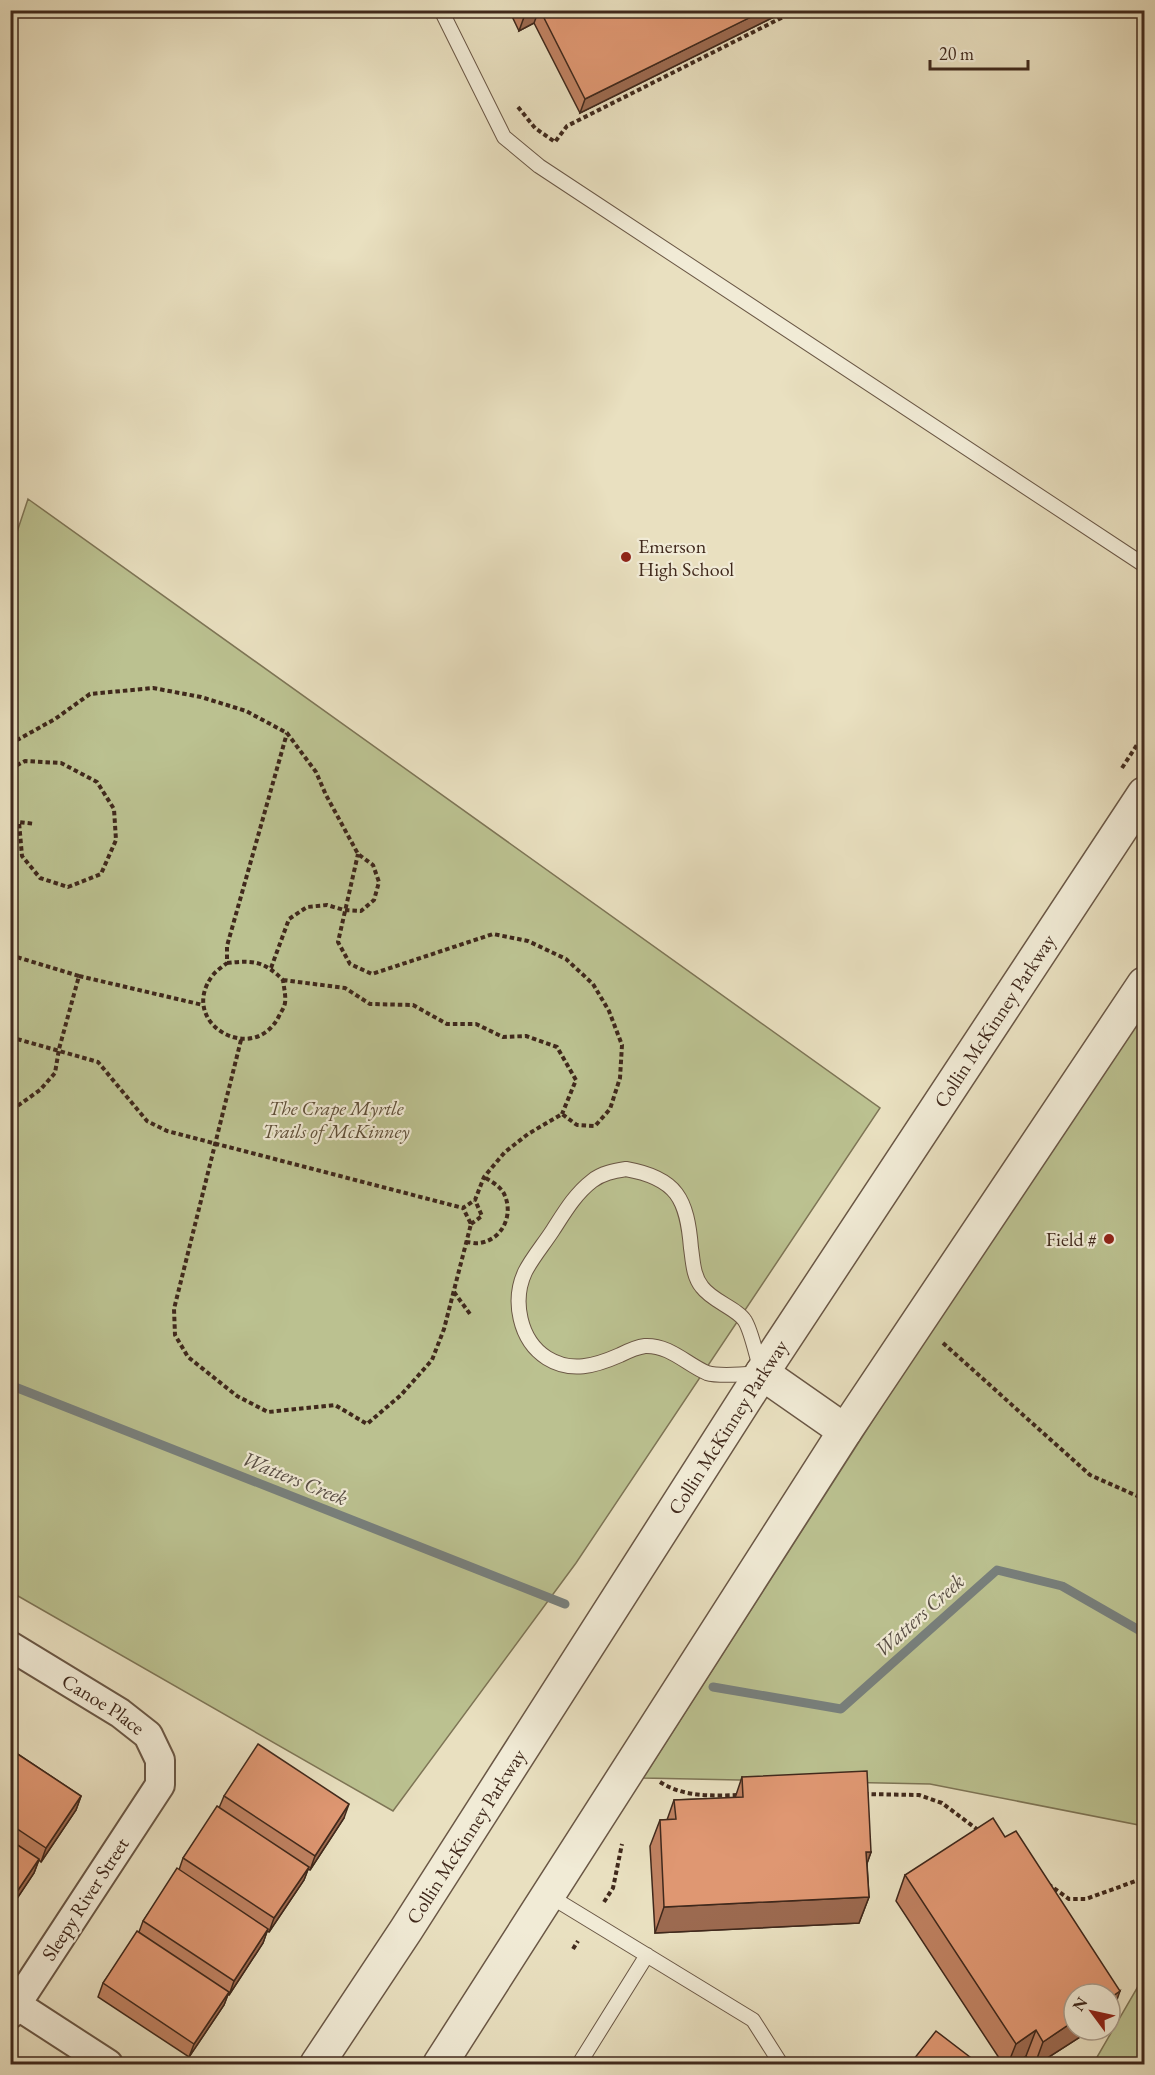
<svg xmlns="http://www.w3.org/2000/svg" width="1155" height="2075" viewBox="0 0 1155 2075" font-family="'EB Garamond',serif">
<rect width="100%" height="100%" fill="#e9e0c0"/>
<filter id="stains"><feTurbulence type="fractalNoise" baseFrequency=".00333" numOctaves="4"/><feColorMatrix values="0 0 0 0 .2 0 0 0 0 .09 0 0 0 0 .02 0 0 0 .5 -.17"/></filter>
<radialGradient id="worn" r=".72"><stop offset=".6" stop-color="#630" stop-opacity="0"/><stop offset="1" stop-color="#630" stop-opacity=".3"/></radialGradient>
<path fill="#bbc190" stroke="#7e7556" stroke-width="1.5" d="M28 499 880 1108 576 1563 393 1811 11 1592 10 553Z
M1144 1011V1826L930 1784 643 1778 918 1350Z
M1144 1976V2064H1093Z"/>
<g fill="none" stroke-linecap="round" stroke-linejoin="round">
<path stroke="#78807d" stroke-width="9" d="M10 1385 565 1604
M713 1687 841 1709 997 1570 1062 1586 1144 1633"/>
<g stroke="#6a5745" stroke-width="16">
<path id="service" d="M441 10 504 137 539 166 1144 565
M626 1169C677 1178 687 1199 691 1248 693 1261 693 1276 702 1287 712 1301 738 1309 745 1321 752 1332 757 1360 762 1373 748 1374 720 1377 707 1373 686 1364 670 1345 645 1346 637 1347 628 1351 620 1355 595 1366 571 1373 547 1358 519 1340 512 1300 525 1272 532 1258 544 1244 553 1230 564 1213 575 1194 592 1181 602 1173 614 1171 626 1169Z
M548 1895 753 2020 781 2064
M579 2064 647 1955"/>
</g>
<g stroke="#6a5745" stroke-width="32">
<g id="minor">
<path id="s1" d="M10 1646 120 1713 148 1735 160 1760V1785L10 2014"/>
<path d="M17 2005 108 2064"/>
</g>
</g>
<g stroke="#6a5745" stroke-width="36">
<g id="tertiary">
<path d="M762 1373 845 1431"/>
<path id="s2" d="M317 2064 406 1930 762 1373 1144 794"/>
<path d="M440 2064 845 1431 1144 984"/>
</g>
</g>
<path stroke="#40291c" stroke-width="4" stroke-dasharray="4.5 3" stroke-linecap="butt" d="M518 107 535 128 555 142 567 126 797 10
M10 744 55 719 90 694 153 688 201 697 246 711 287 733 316 772 326 795 358 854 373 865 379 882 374 900 361 911 344 910 327 905 307 907 289 919 271 968
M1122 768 1144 734
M10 769 25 761 61 763 97 782 114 809 116 840 101 874 68 887 40 878 22 856 19 822 35 824
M10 955 79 976 59 1049 55 1073 40 1090 16 1107 10 1109
M227 963C253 960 264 961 283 980 284 988 286 996 285 1003 284 1008 281 1012 279 1016 254 1067 176 1023 213 975 216 971 222 967 227 963V946L287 733
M79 976 203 1005
M283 980 345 988 370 1004 413 1005 447 1024H476L503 1037 526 1036 557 1047 576 1080 562 1114
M10 1037 98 1062 147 1121 167 1131 463 1208 475 1200 484 1177 505 1152 528 1134 562 1114 577 1125 595 1126 610 1109 620 1078 622 1045 609 1011 593 984 566 959 528 941 493 934 372 974 350 964 338 942 358 854
M241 1040 174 1309 175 1335 188 1357 237 1396 268 1412 335 1405 367 1424 401 1395 432 1360 444 1329 471 1224 463 1208
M471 1224 482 1216 475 1200
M466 1242C470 1242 476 1244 480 1243 503 1239 513 1215 505 1196 502 1187 492 1182 484 1177
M454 1292 470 1314
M943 1343 1090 1475 1144 1499
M660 1782C683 1797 712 1796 739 1795
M864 1794 919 1795 942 1803 978 1830
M1048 1884 1069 1899H1086L1144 1878
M604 1902 613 1888 622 1844
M573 1949 578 1941"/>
<use href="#service" stroke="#f1ebd6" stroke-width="14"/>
<use href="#minor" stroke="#f1ebd6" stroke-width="28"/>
<use href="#tertiary" stroke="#f1ebd6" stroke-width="33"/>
</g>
<path fill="#c08262" stroke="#40291c" stroke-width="1.5" d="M509 10H788L580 113 534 23 519 31Z
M10 1749 81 1796 76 1810 41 1862 39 1860 34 1873 10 1909Z
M742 1777 871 1852 867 1863 869 1897 859 1923 655 1933 650 1846 660 1820H667L674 1800 735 1798Z
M224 1796 344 1818 310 1870 308 1869 304 1880 269 1932 267 1931 263 1943 229 1995 228 1994 224 2005 189 2057 98 1997 103 1983 139 1932 143 1921 179 1870 183 1858 219 1808Z
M905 1875 1111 2017 1038 2064H1032L1026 2056 1014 2064H1003L896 1901Z"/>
<path fill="#9c6a50" stroke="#40291c" stroke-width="1.5" d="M537 10H539L534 23 519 31 524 17Z
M765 10H788L580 113 585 99Z
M81 1796 76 1810 41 1862 46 1848Z
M349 1804 344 1818 310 1870 315 1856Z
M866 1852H871L862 1878Z
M39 1859 34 1873 10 1909V1902Z
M309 1867 304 1880 269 1932 274 1918Z
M869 1897 859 1923 655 1933 664 1907Z
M268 1929 263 1943 229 1995 234 1981Z
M1120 1991 1111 2017H1110V1998Z
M229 1992 224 2005 189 2057 194 2044Z
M1074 2021V2030H1091L1038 2064H1035L1043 2042Z
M1036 2030 1026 2056 1014 2064H1008L1016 2044Z"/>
<path fill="#df9772" stroke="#40291c" stroke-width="1.5" d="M521 10H537L524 17Z
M540 10H765L585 99Z
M258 1744 349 1804 315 1856 224 1796Z
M10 1749 81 1796 46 1848 10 1824Z
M867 1771 871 1852H866L869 1897 664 1907 660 1820 676 1819 674 1800 743 1797 742 1777Z
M217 1806 309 1867 274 1918 183 1858Z
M993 1818 1005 1837 1016 1831 1120 1991 1110 1998V1994H1074V2021L1043 2042 1036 2030 1016 2044 905 1875Z
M10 1840 39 1859 10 1902Z
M177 1868 268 1929 234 1981 143 1921Z
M137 1931 229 1992 194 2044 103 1983Z
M936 2031 979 2064H910Z"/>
<g fill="#8f2418" stroke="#f1ebd6" stroke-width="2">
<circle cx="626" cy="557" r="6"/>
<circle cx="1109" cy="1239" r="6"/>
</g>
<g text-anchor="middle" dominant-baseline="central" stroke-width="4.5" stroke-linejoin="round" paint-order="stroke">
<g font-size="20" fill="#40291c" stroke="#f1ebd6" text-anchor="start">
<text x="638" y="546">Emerson<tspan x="638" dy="23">High School</tspan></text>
<text x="1097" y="1239" text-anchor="end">Field #</text>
</g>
<g font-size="20" fill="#40291c" stroke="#f1ebd6">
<text stroke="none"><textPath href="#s2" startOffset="1244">Collin McKinney Parkway</textPath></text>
<text stroke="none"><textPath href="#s2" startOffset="758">Collin McKinney Parkway</textPath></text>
<text stroke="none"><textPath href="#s1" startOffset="110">Canoe Place</textPath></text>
<text stroke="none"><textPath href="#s2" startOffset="272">Collin McKinney Parkway</textPath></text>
<text transform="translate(85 1899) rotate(-57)">Sleepy River Street</text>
</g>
<g font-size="20" font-style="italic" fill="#5f4f39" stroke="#f1ebd6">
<text x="336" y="1108">The Crape Myrtle<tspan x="336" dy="23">Trails of McKinney</tspan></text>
</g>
<g font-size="21" font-style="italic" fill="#574d44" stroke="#f1ebd6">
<text transform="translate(295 1478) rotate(22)">Watters Creek</text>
<text transform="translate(919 1615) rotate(-42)">Watters Creek</text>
</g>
</g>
<rect width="1155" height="2075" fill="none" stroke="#e9e0c0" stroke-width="36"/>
<rect x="12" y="12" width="1131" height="2051" fill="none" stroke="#40291c" stroke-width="3"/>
<rect x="18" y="18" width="1119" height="2039" fill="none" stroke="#40291c" stroke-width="1.5"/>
<g transform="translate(1092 2012) rotate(303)"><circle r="28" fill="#f1ebd6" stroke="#aa9d8c" stroke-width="1.5"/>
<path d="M0-4.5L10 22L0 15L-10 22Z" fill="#8f2418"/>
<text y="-9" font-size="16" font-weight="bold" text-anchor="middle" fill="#40291c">N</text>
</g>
<path d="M930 60v9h98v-9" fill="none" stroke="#40291c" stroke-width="3"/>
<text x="939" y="60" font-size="18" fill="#40291c" stroke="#f1ebd6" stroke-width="4.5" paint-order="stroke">20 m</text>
<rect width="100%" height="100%" filter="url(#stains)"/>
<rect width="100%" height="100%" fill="url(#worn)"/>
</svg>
